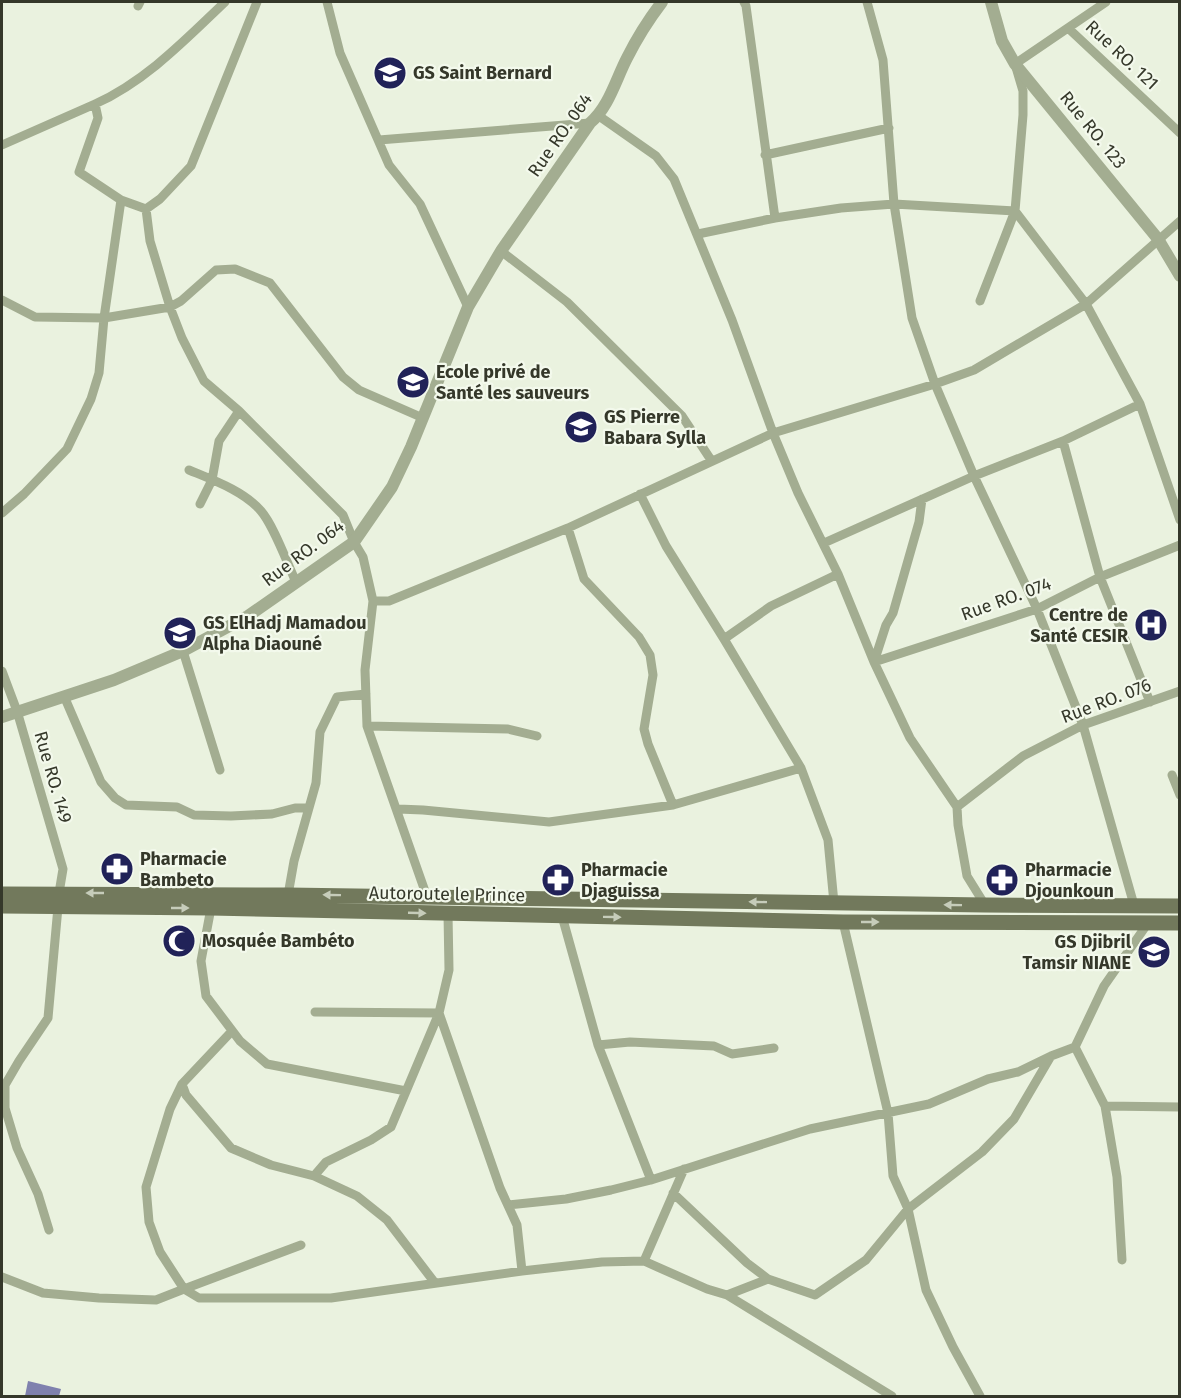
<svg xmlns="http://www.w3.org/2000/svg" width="1181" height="1398" viewBox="0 0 1181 1398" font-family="'Fira Sans',sans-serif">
<rect width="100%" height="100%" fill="#eaf2df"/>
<path fill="#7f81ae" d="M28 1381 61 1389 59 1396H25Z"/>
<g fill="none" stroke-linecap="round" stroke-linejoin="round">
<path stroke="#a3ad91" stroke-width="9" d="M225 2C185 40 146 81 95 104L98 118 79 172 121 200 146 209 160 199 191 166 257 2
M327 2 340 53 389 165 420 204 468 307
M867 2 883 60 894 204 912 318 935 384 974 476 1037 609 1083 725 1134 905
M138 6 140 2
M1068 28 1180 133
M599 116 656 156 674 179 732 320 773 433 798 493 838 574 874 662 910 738 957 807 958 825 967 876 985 905
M379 140 590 123
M2 145 95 104
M765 155 889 128
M146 209 150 241 170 307 182 338 204 381 239 411 343 515 354 542 363 557 373 601 365 670 367 726 427 897
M775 218 841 208 894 204 1015 211 1086 304 1140 404 1180 520
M698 234 775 218 746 6 744 2
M501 251 567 302 682 416 711 460
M2 300 35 317 104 318 170 307 181 301 216 270 235 269 270 283 343 377 359 390 423 418
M980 301 1015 211 1023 115V91L1015 64 1106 2
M1063 441 1100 577 1150 702
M189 470C213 480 244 491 261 511 274 526 287 563 296 582
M640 494 666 546 724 639 801 768 828 840 834 903
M200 504 212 480 219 441 239 411
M2 513 24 494 67 449 91 399 99 373 104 318 121 200
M568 528 584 579 639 637 650 655 653 675 644 729 648 744 673 805
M824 543 974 476 1063 441 1140 404
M373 601H389L568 528 773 433 935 384 974 370 1086 304 1180 221
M724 639 771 606 838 574
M183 651 220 770
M874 662 1037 609 1100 577 1180 545
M874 662 886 625 893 613 919 522 922 499
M2 671 17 711 63 869 59 893
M64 696 101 782 115 798 126 805 177 807 194 815 231 816 272 814 295 808H309
M367 726 508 729 537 736
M1172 775 1180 795
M957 807 1023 756 1083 725 1180 691
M398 809 423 810 549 822 673 805 801 768
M288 895 294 861 316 783 320 732 337 697 366 694
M211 908 201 961 206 996 240 1041 267 1064 406 1091
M562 916 598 1045 651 1180
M843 922 888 1113 893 1176 908 1209 926 1290 953 1347 980 1396
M315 1012 439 1013 500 1188 517 1225 522 1271
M232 1031 182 1084 170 1109 146 1187 149 1222 160 1252 184 1289 301 1245
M598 1045 630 1042 714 1046 732 1054 774 1048
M1075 1047 1105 1106 1117 1177 1122 1260
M182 1084 186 1095 231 1148 271 1165 314 1176
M1105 1106 1180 1107
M673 1193 747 1263 768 1279 815 1295 866 1260 908 1209 982 1152 1014 1119 1051 1056 1075 1047 1104 986 1148 923
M508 1205 566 1199 611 1190 651 1180 810 1129 929 1104 988 1079 1018 1072 1051 1056
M49 1230 38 1194 17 1148 5 1108V1085L19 1061 48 1018 58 907
M644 1261 684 1169
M2 1277 43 1293 99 1298 156 1300 184 1289 199 1298H331L522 1271 602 1262 644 1261 707 1289 727 1295 768 1279
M435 1283 387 1220 357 1196 314 1176 326 1162 371 1140 391 1127 439 1013 449 970 448 914
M727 1295 892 1396"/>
<path stroke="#a3ad91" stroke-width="12" d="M991 2 1002 41 1015 64 1158 239 1180 276
M2 717 114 680 183 651 248 616 354 542 392 487 411 447 468 307 501 251 590 123C609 107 616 79 627 58 637 38 649 19 662 2"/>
<path stroke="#72795c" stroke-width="15" d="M2 894 288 895 985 905 1180 906
M2 906 211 908 843 922 1180 923"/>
</g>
<defs><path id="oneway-solid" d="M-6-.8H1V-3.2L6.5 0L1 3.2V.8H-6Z" transform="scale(1.5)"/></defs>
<g fill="#c6ccba">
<use href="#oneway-solid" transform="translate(95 893) rotate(-180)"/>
<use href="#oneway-solid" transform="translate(332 895) rotate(-179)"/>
<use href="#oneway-solid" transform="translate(758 902) rotate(-179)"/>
<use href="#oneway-solid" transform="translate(953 905) rotate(-179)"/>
<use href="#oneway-solid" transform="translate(180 908)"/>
<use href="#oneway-solid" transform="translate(417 913) rotate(2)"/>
<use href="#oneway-solid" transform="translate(612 917) rotate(1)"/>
<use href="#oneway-solid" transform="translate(870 922)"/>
</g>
<defs>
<g id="school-disc" transform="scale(1.725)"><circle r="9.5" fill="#212258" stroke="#f3f9ec"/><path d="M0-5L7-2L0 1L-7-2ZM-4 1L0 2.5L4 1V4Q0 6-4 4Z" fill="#fff"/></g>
<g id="university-disc" transform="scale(1.725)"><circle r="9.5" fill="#212258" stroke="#f3f9ec"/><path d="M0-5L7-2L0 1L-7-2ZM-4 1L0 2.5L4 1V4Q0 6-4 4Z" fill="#fff"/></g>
<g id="hospital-disc" transform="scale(1.725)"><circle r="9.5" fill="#212258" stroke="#f3f9ec"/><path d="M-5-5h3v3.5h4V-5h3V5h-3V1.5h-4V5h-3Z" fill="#fff"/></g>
<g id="pharmacy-disc" transform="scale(1.725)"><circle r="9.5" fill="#212258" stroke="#f3f9ec"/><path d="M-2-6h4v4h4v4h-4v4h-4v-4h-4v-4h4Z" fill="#fff"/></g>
<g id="mosque-disc" transform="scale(1.725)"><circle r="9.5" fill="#212258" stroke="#f3f9ec"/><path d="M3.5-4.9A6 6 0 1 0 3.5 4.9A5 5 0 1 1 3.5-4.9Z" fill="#fff"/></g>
</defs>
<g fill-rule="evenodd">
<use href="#school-disc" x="390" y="73"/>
<use href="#university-disc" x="413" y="382"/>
<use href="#school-disc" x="581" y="427"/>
<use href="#hospital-disc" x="1151" y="625"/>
<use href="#school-disc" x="180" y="633"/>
<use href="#pharmacy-disc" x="117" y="869"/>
<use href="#pharmacy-disc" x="558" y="880"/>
<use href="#pharmacy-disc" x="1002" y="880"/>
<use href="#mosque-disc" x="179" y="941"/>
<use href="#school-disc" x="1154" y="952"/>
</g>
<g text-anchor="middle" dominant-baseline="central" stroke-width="4.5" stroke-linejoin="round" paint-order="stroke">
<g font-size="18" fill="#35382a" stroke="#f3f9ec">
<text transform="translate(1122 55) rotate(43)">Rue RO. 121</text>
<text transform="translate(1093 130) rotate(51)">Rue RO. 123</text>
<text transform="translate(560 135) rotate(-55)">Rue RO. 064</text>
<text transform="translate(303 553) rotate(-37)">Rue RO. 064</text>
<text transform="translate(1006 599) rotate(-20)">Rue RO. 074</text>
<text transform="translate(1106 701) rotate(-21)">Rue RO. 076</text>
<text transform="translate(53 777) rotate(74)">Rue RO. 149</text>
<text transform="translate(447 894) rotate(1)">Autoroute le Prince</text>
</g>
<g font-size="18" font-weight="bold" fill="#35382a" stroke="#f3f9ec" text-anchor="start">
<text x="413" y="73">GS Saint Bernard</text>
<text x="436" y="372">Ecole privé de<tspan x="436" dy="21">Santé les sauveurs</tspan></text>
<text x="604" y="417">GS Pierre<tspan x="604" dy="21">Babara Sylla</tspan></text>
<text x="1128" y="615" text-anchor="end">Centre de<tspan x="1128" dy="21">Santé CESIR</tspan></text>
<text x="203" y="623">GS ElHadj Mamadou<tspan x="203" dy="21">Alpha Diaouné</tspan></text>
<text x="140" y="859">Pharmacie<tspan x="140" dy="21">Bambeto</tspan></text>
<text x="581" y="870">Pharmacie<tspan x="581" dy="21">Djaguissa</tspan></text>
<text x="1025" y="870">Pharmacie<tspan x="1025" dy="21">Djounkoun</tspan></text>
<text x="202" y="941">Mosquée Bambéto</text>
<text x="1131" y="942" text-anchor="end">GS Djibril<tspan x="1131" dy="21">Tamsir NIANE</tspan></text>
</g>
</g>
<rect width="1181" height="1398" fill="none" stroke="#35382a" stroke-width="6"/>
</svg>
